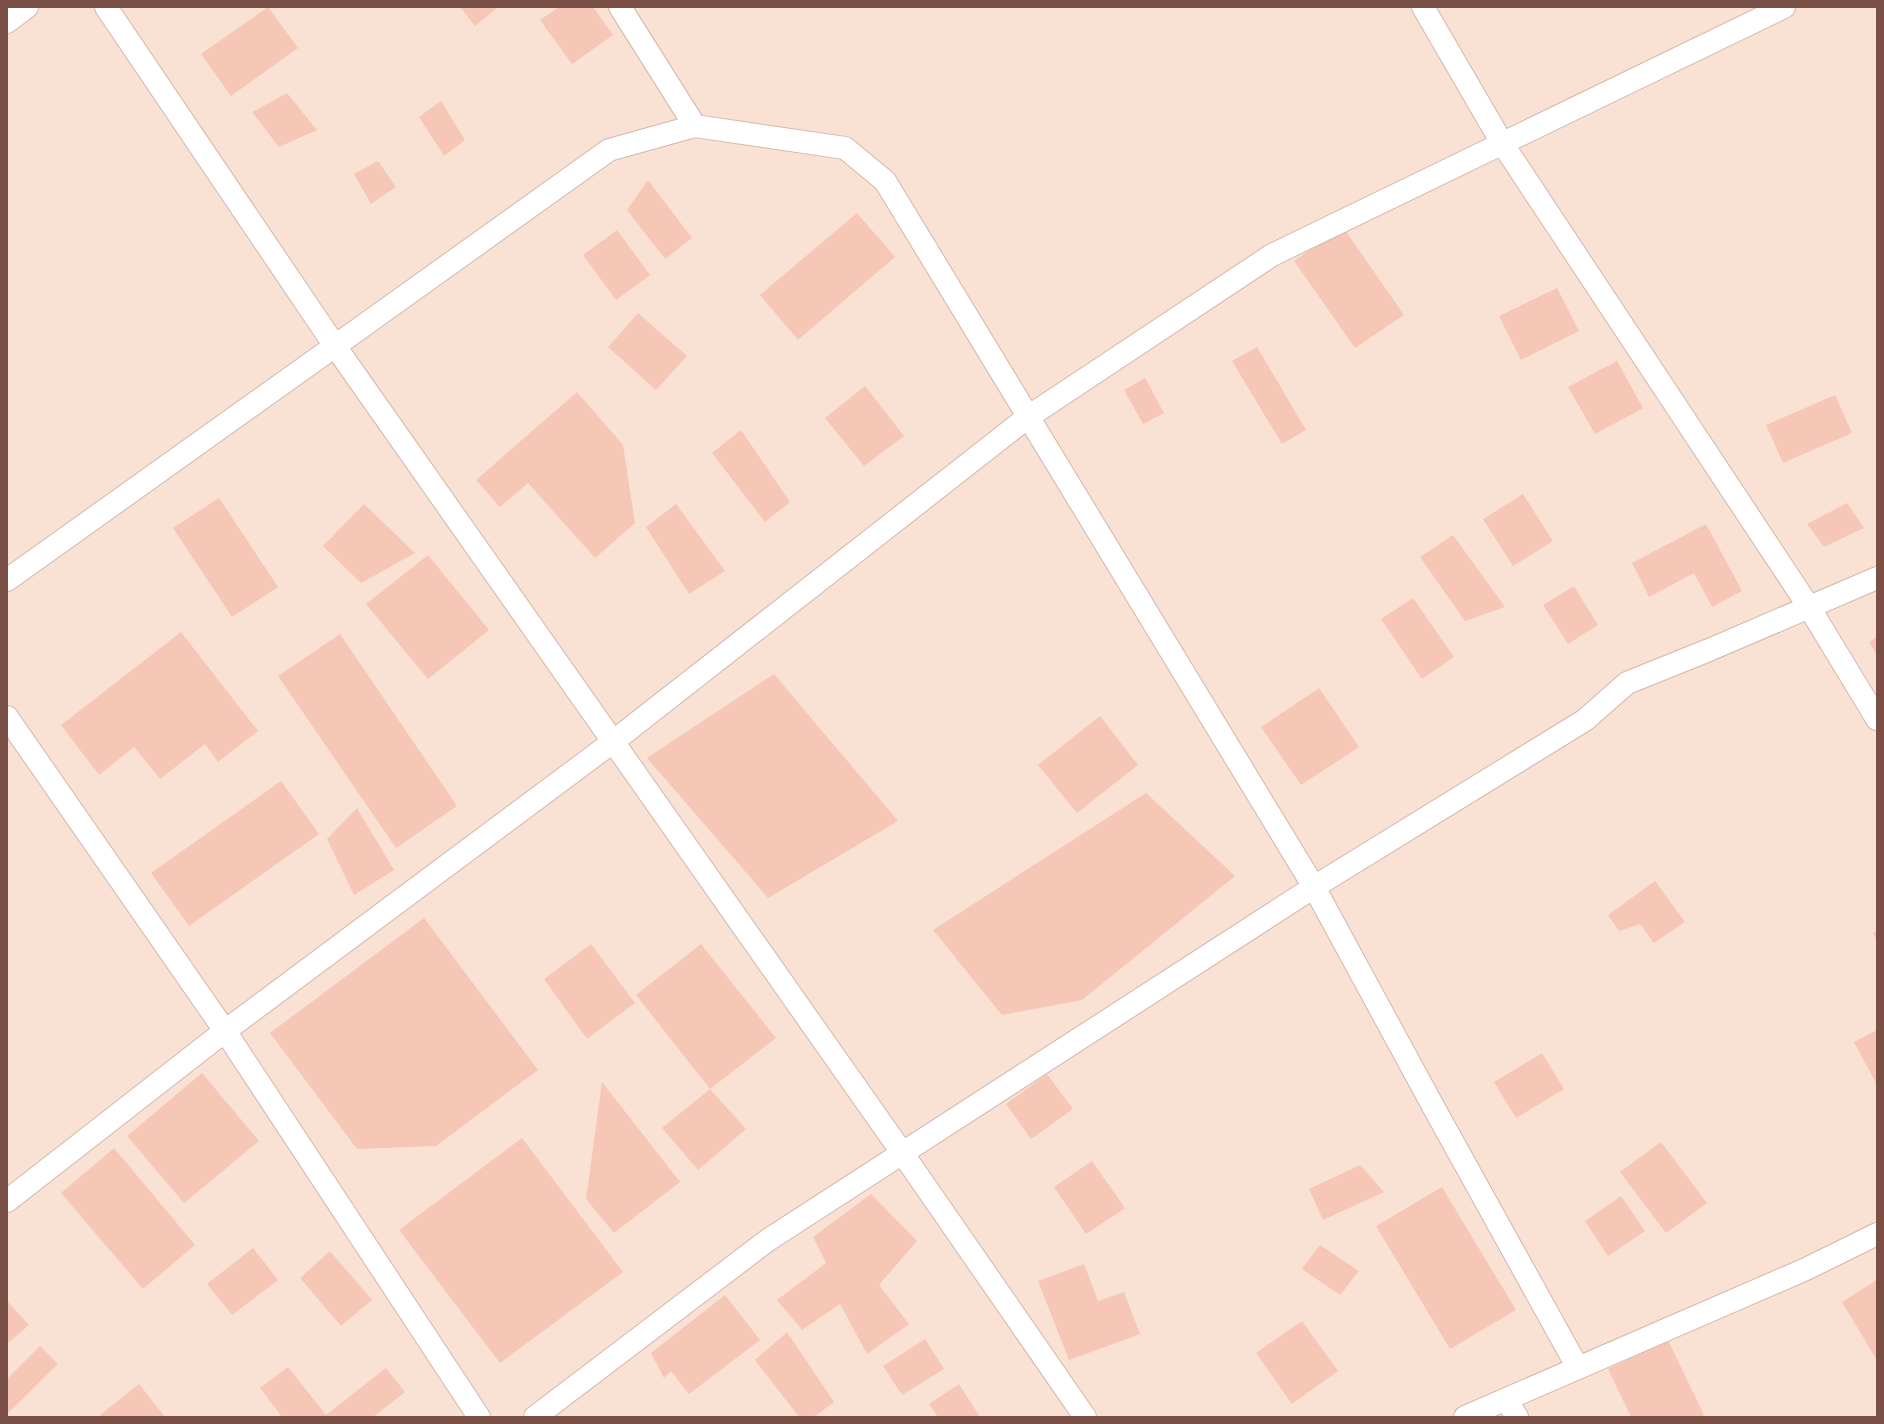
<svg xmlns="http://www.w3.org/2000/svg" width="1884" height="1424" viewBox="0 0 1884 1424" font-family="'Space Grotesk',sans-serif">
<rect width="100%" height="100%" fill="#feefe2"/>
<path fill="#f9e2d3" d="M7 7H1877V1417H7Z"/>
<path fill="#f6c6b7" d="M268 7 298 48 231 96 201 54Z
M460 7H498L475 26Z
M559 7H593L613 35 572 64 540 20Z
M287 93 317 130 279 147 252 112Z
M441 101 465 140 444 156 419 117Z
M378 161 396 187 371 204 354 174Z
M648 180 692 238 665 259 627 210Z
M857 213 895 257 798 340 760 295Z
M1343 227 1404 315 1355 348 1294 261Z
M617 230 650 275 616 300 583 255Z
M1557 288 1579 331 1521 360 1499 316Z
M638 313 687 356 656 390 608 347Z
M1257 347 1306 430 1282 444 1232 361Z
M1617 361 1643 408 1595 434 1568 387Z
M1145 378 1164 413 1143 424 1124 390Z
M865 386 904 436 864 466 825 418Z
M577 392 623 445 635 523 595 558 528 483 500 507 476 480Z
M1835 395 1852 433 1783 463 1766 425Z
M741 430 790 502 765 522 712 453Z
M1523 494 1553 541 1513 566 1483 519Z
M219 498 278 587 232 617 173 528Z
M1847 503 1864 528 1824 547 1807 524Z
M364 504 415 553 361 583 323 546Z
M676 504 725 571 689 594 646 527Z
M1706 524 1742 591 1712 607 1694 573 1649 597 1632 563Z
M1453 535 1505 607 1465 621 1420 557Z
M428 555 489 630 428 679 366 604Z
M1574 586 1598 625 1568 644 1543 605Z
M1413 598 1454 657 1422 679 1381 619Z
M181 632 258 731 218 762 205 744 160 779 134 747 99 775 61 725Z
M340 634 457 806 396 848 278 676Z
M1877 637V655L1869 642Z
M774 674 898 821 768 898 647 758Z
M1319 688 1359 747 1301 785 1261 727Z
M1100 716 1138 765 1077 813 1038 765Z
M281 781 319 834 189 926 151 873Z
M1146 793 1235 876 1082 1000 1002 1015 933 930Z
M357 808 394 870 354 895 327 839Z
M1655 881 1685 922 1654 943 1640 924 1619 931 1608 915Z
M424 918 538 1070 436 1146 357 1149 270 1033Z
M1877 931V940L1873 933Z
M591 944 635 1003 587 1039 544 979Z
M701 944 776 1038 710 1089 636 995Z
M1877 1030V1085L1854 1042Z
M1542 1053 1564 1089 1516 1118 1494 1082Z
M202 1073 259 1141 184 1203 127 1136Z
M1047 1074 1073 1109 1031 1139 1006 1104Z
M602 1082 680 1182 614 1233 586 1199Z
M710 1089 746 1129 698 1170 662 1128Z
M522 1138 623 1272 500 1363 399 1230Z
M1661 1142 1707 1203 1666 1233 1620 1172Z
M114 1148 195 1245 143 1289 61 1193Z
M1092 1161 1125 1208 1086 1234 1054 1187Z
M1360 1165 1384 1192 1323 1220 1309 1189Z
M1442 1187 1516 1310 1450 1349 1376 1226Z
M871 1194 917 1241 879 1285 909 1324 867 1354 840 1304 802 1330 777 1300 826 1263 813 1237Z
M1621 1196 1645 1231 1608 1256 1585 1221Z
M1320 1245 1359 1271 1340 1295 1302 1269Z
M253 1248 278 1280 232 1315 207 1284Z
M330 1251 372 1300 341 1326 300 1278Z
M1084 1264 1098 1301 1124 1292 1140 1334 1069 1360 1038 1281Z
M1877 1280V1359H1876L1842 1302Z
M725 1295 760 1340 689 1394 671 1371 664 1378 651 1353Z
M7 1301 29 1325 7 1344Z
M1302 1321 1338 1371 1292 1404 1256 1353Z
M787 1332 834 1402 814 1417H799L755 1360Z
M925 1339 944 1369 902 1395 883 1366Z
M1668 1340 1704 1415 1700 1417H1631L1608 1369Z
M40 1346 58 1364 7 1414V1379Z
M288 1367 326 1415 386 1368 405 1392 373 1417H282L260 1388Z
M139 1384 165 1417H101L100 1415Z
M959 1384 980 1417H938L929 1404Z"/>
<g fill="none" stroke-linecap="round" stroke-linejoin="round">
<g stroke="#d3b6aa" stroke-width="24">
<path id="street" d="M620 7 695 126
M1423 7 1502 143 1809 607 1877 719
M7 22 27 7
M7 580 335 346 106 7
M7 717 225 1031 479 1417
M7 1201 225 1031 614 741 1028 417 1272 255 1784 7
M1506 1399 1517 1417
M535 1417 768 1240 1314 887 1585 720 1627 683 1709 650 1877 578
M1085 1417 903 1154 335 346 609 150 695 126 845 148 885 181 1314 887 1434 1108 1578 1368
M1465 1417 1806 1269 1877 1234"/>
</g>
<use href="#street" stroke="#fff" stroke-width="22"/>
</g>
<rect width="1884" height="1424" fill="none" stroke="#794f46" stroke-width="16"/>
</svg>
